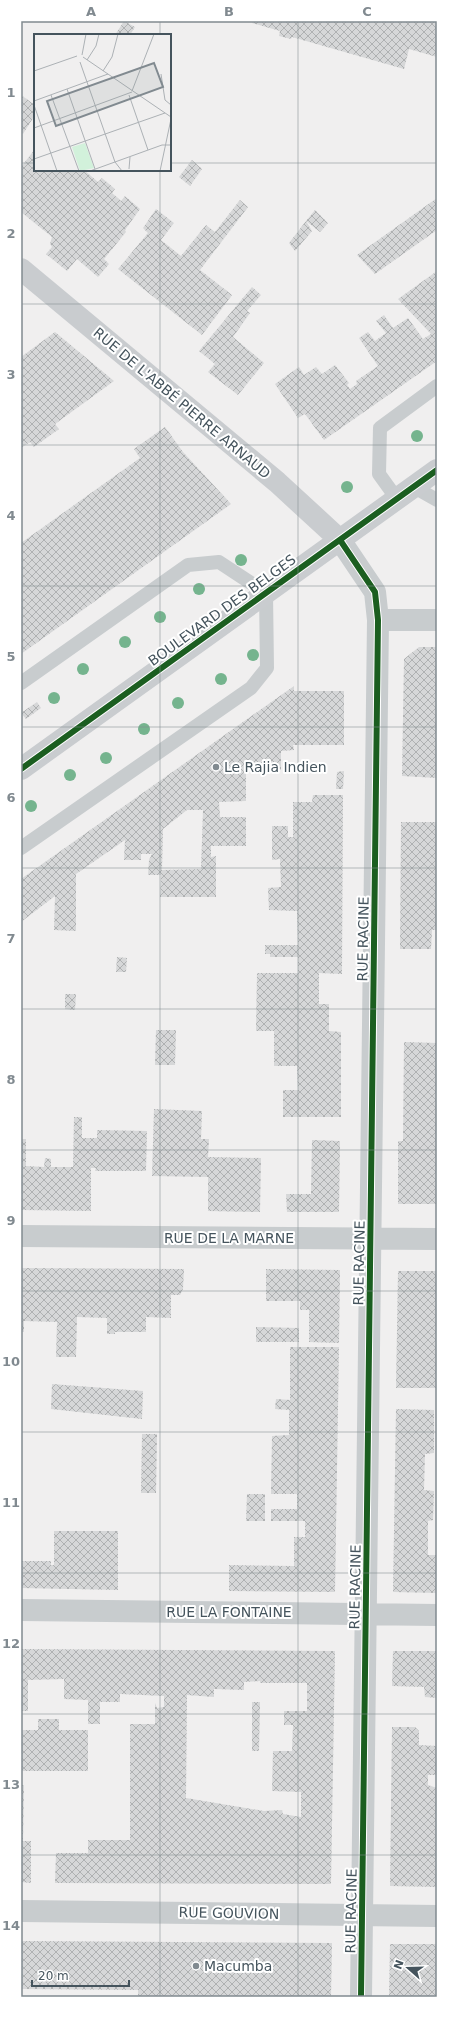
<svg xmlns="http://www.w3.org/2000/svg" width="458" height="2018" viewBox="0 0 458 2018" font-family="'DejaVu Sans',sans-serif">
<defs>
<pattern id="building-cross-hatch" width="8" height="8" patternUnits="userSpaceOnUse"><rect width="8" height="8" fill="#d6d7d8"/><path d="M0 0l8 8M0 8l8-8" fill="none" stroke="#afb1b2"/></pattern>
</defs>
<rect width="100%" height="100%" fill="#f0efef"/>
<path fill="url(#building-cross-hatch)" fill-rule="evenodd" d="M124 21 135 27 130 35H115Z
M253 21H437V57L409 49 404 69 292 37 291 39 279 36 280 31 252 23Z
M21 95 35 105V115L23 134 21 132Z
M35 149V170H84L98 182 102 178 115 189 112 193 121 201 125 196 140 209 125 230 126 232 104 259 109 264 98 277 77 259 67 271 46 254 52 247 50 244 52 237 21 212V167Z
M192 160 202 169 190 186 179 177Z
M437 198V230L375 274 357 255Z
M240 200 248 207 200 270 232 295 202 335 118 269 148 233 143 228 156 209 174 223 161 240 181 256 206 225 215 232Z
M315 210 328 223 320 232 306 221Z
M306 221 312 231 295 251 289 243Z
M437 271V361L324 440 305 414 298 418 275 384 299 367 304 375 316 367 322 374 335 365 349 383 347 385 350 389 357 384 356 381 378 366 359 338 368 332 375 341 386 333 376 321 384 315 393 328 408 318 423 339 431 334 398 299Z
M252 287 261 295 247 311 250 313 233 337 264 363 238 395 208 372 215 364 199 351Z
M55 332 114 381 55 424 59 429 34 447 30 442 21 448V357Z
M165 427 183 452 231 504 21 654V543L140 458 134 449Z
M419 647H437V778L402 776 404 659Z
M294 686V691H344V745H293L294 750 281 751V770H246V801L219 802 220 817H246V846H211V857L216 856V897H160L161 875H148L149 860 152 854H141V860H124L125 840 76 874V931L54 930 55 896 21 922V879ZM187 810H203L201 869 162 870 163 829Z
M37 702 41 708 26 719 21 713Z
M344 771 343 789H336L337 772Z
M313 795H343L342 974 319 973V1004H329V1031L341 1032V1117H283V1090H298L297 1066H274V1031H256L257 973H298V957H270V954H265V945H298L297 911 269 910 268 888 281 887 280 859 272 860V826H288V837H293V802H312Z
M401 822H437V930H432L431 949H400Z
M117 957 127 958 126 972H116Z
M65 994H76L75 1010 65 1009Z
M156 1030H176L175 1065H155Z
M404 1042 437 1043V1204H398V1141H403Z
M154 1109 202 1111 201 1139H209L208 1157 261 1158 260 1212 208 1211V1177L152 1176Z
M74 1117H82V1138H97V1130L147 1131 146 1171H95L96 1168H91V1211L21 1210V1139H26V1166L44 1167 45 1158 51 1159V1167H73Z
M312 1140 340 1141 339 1212H287L286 1194H311Z
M21 1268 184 1269 183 1289 180 1295H171V1318L146 1317V1332H115V1334H107V1318L77 1317 76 1357H56L57 1322 24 1321V1332H21Z
M266 1269 340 1270 339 1343 309 1342V1310H300V1301H266Z
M398 1271H437V1388H396Z
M256 1327 299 1328V1342H256Z
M290 1347H339L335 1592 229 1591V1565L294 1566V1537H305V1521H271V1509H297V1494H271L272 1436 289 1435V1410L275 1409 276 1399 290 1400Z
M52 1384 143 1391 142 1419 51 1409Z
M396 1409 434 1410V1453L425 1454 424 1490 434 1491 433 1520 428 1521V1555H437V1593L393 1592Z
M142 1434H157L156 1493H141Z
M247 1494H265V1521H246Z
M54 1531H118V1590L21 1588V1561H51V1565H54Z
M21 1649 335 1651 331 1884 55 1883 56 1853H88V1840H130V1724H155V1703L157 1708 164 1707V1696L120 1694V1702H100V1724H88V1700L64 1699V1679L28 1680V1711H21ZM260 1681V1683H307V1711H284V1725H293L292 1751H273L272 1791 301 1792V1817L283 1814 282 1810 264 1811 186 1798 187 1695 214 1697V1689L244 1690V1682Z
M393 1651H437V1698L425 1697 424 1687 392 1686Z
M252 1702H260L259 1751H252Z
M38 1719H59V1730H88V1771H21V1730H38Z
M392 1727H415L419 1731V1745L437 1746V1775H428V1785L437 1788V1887L390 1886Z
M21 1785H24L23 1841H31V1883L21 1882Z
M22 1941 332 1943 331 1997H138V1990L22 1989Z
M390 1944H437V1997H389Z"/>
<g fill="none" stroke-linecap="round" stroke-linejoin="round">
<path stroke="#c8ccce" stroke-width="14" d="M414 487 437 500
M397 499 379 474 380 428 437 386
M21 683 188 565 219 562 266 593 267 668 251 688 21 848"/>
<path stroke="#c8ccce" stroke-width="22" d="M340 540 375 592 378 620 361 1997
M378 620H437
M21 1236 437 1239
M21 1610 437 1615
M21 1911 437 1916"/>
<path stroke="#c9cccf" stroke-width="22" d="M21 269 277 482 340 540
M21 769 437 470"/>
<g stroke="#fff" stroke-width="8">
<path id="cycleway" d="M340 540 375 592 378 620 361 1997
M21 769 437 470"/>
</g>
<use href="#cycleway" stroke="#1b5e20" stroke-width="6"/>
</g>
<g fill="#75b48e">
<circle cx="417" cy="436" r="6"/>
<circle cx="347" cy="487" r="6"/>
<circle cx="241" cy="560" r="6"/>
<circle cx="199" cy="589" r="6"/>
<circle cx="160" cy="617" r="6"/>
<circle cx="125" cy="642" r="6"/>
<circle cx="253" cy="655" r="6"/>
<circle cx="83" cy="669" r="6"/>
<circle cx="221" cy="679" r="6"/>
<circle cx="54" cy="698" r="6"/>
<circle cx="178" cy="703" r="6"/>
<circle cx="144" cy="729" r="6"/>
<circle cx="106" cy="758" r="6"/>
<circle cx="70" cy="775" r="6"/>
<circle cx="31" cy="806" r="6"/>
</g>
<path fill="none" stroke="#818a90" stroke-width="1" stroke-opacity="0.55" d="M160 21V35M298 21V1997M21 163H35M170 163H437M160 170V1997M21 304H437M21 445H437M21 586H437M21 727H437M21 868H437M21 1009H437M21 1150H437M21 1291H437M21 1432H437M21 1573H437M21 1714H437M21 1855H437"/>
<g fill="#818a90" stroke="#fff" stroke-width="1.5">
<circle cx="216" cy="767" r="4"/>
<circle cx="196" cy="1966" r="4"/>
</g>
<g text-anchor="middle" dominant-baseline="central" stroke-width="4" stroke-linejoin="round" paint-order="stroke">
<g font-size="14" fill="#45545d" stroke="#fff">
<text transform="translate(182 403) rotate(40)">RUE DE L'ABBÉ PIERRE ARNAUD</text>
<text transform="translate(222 610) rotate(-36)">BOULEVARD DES BELGES</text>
<text transform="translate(363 939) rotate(-89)">RUE RACINE</text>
<text x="229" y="1238">RUE DE LA MARNE</text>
<text transform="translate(359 1263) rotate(-89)">RUE RACINE</text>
<text transform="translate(355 1587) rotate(-89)">RUE RACINE</text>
<text x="229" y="1612">RUE LA FONTAINE</text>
<text transform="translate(351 1911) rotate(-89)">RUE RACINE</text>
<text transform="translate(229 1913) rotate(1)">RUE GOUVION</text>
</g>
<g font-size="14" fill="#45545d" stroke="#fff" text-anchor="start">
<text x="224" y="767">Le Rajia Indien</text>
<text x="204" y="1966">Macumba</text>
</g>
</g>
<g transform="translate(34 34)">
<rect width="137" height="137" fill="#f0efef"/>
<path d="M51 109 60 134 46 137 38 113Z" fill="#d2f1db"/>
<path fill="none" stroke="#acb1b5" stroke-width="1" d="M48 21 52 0M49 23 137 83M53 26 62 12 65 0M46 28 81 128 88 137M0 37 43 22M69 37 78 23 84 0M127 40 131 66 137 71M33 55 61 135M98 57 120 0M17 61 45 137M95 61 114 116M0 67 74 40M0 71 23 137M0 94 98 58M0 125 131 79M95 135 96 123M56 137 128 111H137M126 137 137 85"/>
<path fill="#818a90" fill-opacity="0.15" stroke="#818a90" stroke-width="2" d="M120 29 129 53 22 92 13 67Z"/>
<rect width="137" height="137" fill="none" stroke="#45545d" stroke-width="2"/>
</g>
<rect width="458" height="2018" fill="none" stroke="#ffffff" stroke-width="44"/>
<g transform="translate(408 1968) rotate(290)" stroke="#ffffff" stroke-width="3" paint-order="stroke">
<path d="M0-3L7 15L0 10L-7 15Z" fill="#45545d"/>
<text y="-6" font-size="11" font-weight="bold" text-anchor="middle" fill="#45545d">N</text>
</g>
<path d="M32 1980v6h97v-6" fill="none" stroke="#45545d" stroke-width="2"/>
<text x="38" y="1980" font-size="12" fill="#45545d" stroke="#ffffff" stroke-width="3" paint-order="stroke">20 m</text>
<rect x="22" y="22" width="414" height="1974" fill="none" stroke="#818a90" stroke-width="1.5"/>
<g font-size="13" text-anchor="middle" font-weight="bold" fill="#818a90">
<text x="91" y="16">A</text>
<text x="229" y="16">B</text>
<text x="367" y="16">C</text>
<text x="11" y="97">1</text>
<text x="11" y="238">2</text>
<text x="11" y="379">3</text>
<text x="11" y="520">4</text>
<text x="11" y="661">5</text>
<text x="11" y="802">6</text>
<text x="11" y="943">7</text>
<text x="11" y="1084">8</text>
<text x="11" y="1225">9</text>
<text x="11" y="1366">10</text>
<text x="11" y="1507">11</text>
<text x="11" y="1648">12</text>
<text x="11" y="1789">13</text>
<text x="11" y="1930">14</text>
</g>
</svg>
